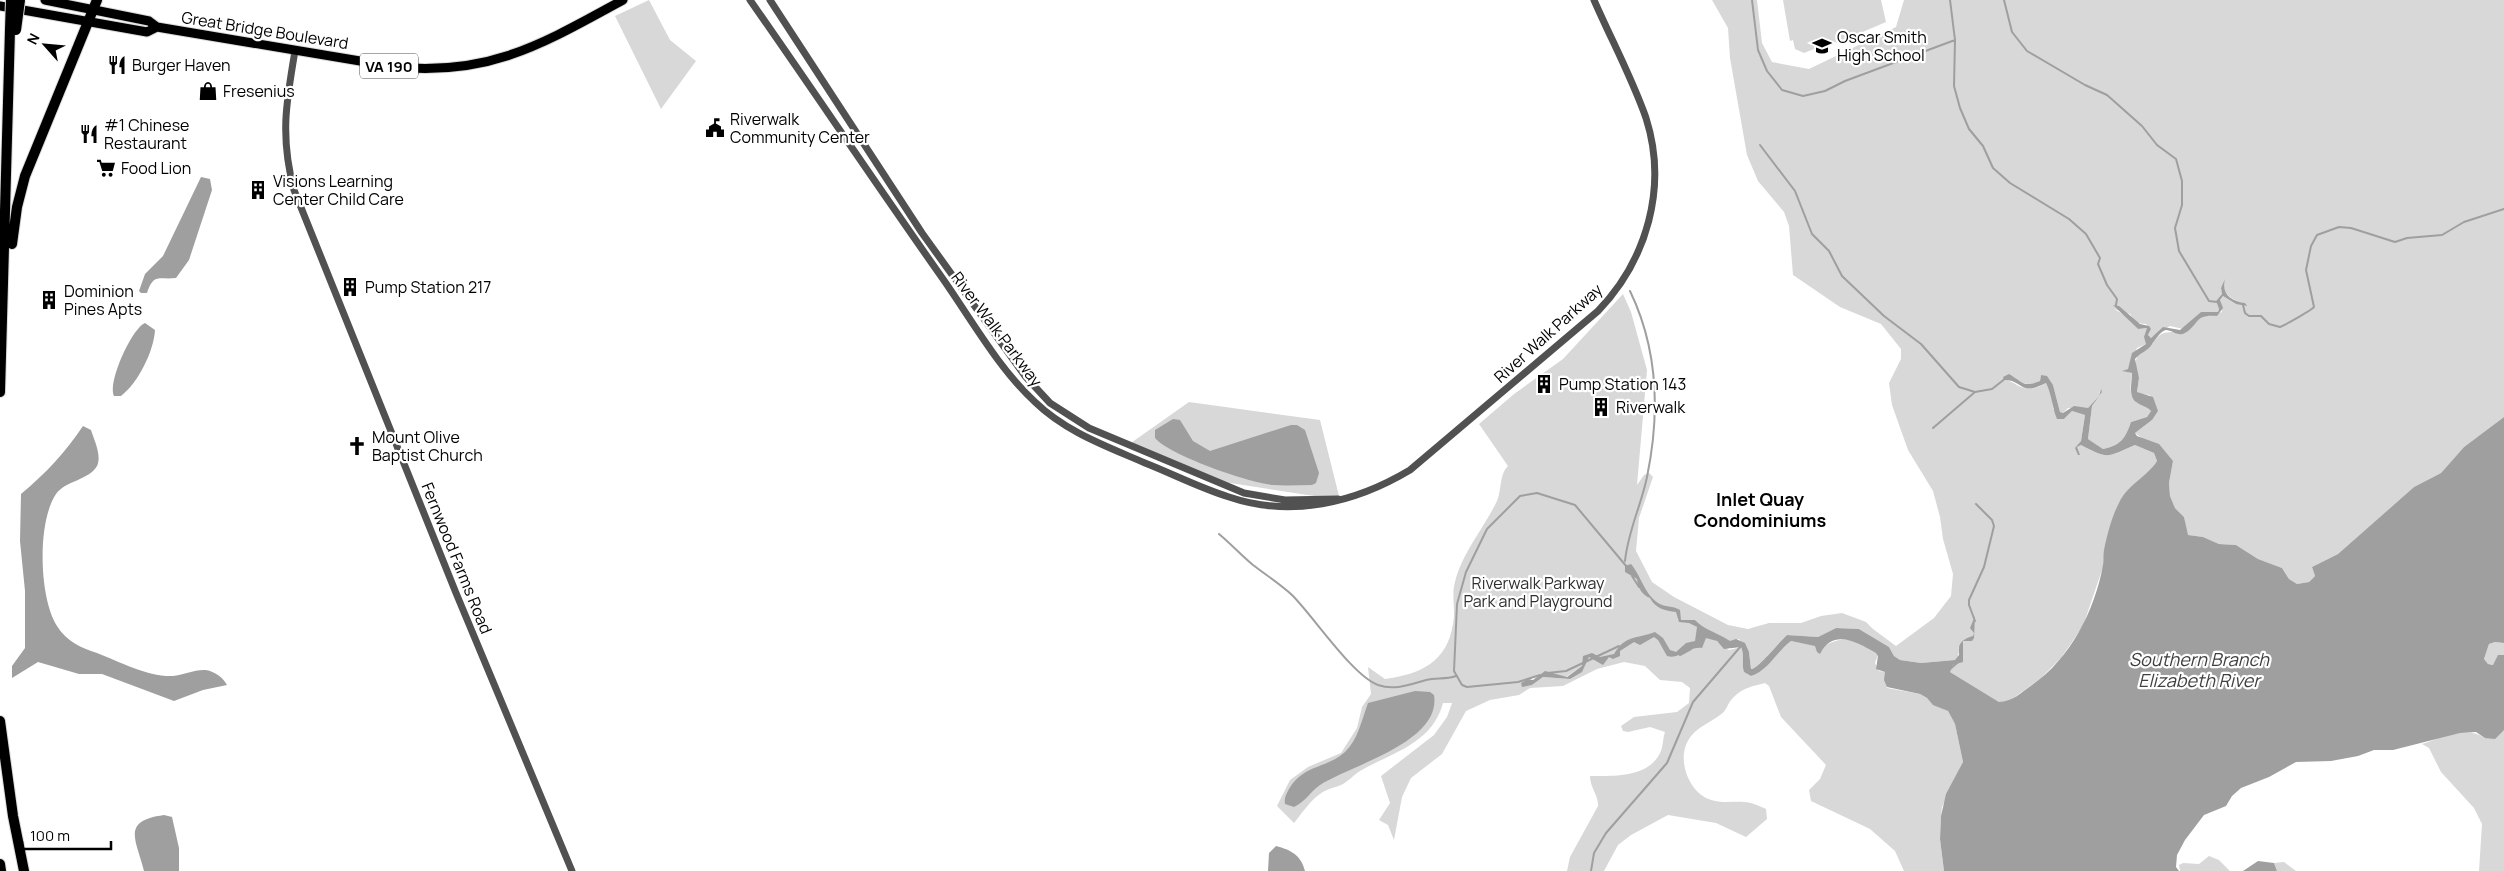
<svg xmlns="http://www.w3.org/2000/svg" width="2504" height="871" viewBox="0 0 2504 871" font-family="Manrope,sans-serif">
<rect width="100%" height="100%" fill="#fff"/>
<path fill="#d8d8d8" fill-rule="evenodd" d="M649 0 670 40 696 61 661 109 615 16Z
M1712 0H1757L1762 43 1772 62 1809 69 1896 27 1904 0H2504V417L2464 447 2441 473 2414 487 2338 554 2312 567 2315 576 2309 582 2297 584 2289 579 2282 568 2258 559 2236 545 2219 544 2203 537 2187 535 2184 517 2175 508 2170 496 2169 483 2173 461 2135 433 2152 420 2150 395 2140 394 2137 392 2139 378 2135 366 2137 356C2163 342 2149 328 2185 333L2198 318 2222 312 2220 300 2223 296 2236 304 2245 303C2235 301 2222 295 2224 283L2221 288 2222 294 2216 301 2219 309 2218 312H2201L2183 329 2170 326 2150 338 2148 335 2151 329 2146 324C2138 324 2134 321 2130 314L2114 309 2123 314 2138 329 2147 328 2146 344 2137 348 2128 369 2123 371 2132 373C2131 382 2128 395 2136 402 2141 406 2146 406 2151 411L2147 417 2131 422C2125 439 2121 445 2103 449L2088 439 2092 406 2102 392 2100 390 2099 396 2088 408H2068L2063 413 2060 412 2053 385 2041 375 2040 381C2028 386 2021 385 2012 376L2008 380C2024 389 2029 393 2046 383L2052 396 2053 409 2064 419 2072 411 2085 415 2081 441 2077 447 2081 445C2108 460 2108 457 2135 445L2154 453 2157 461 2150 472 2126 492 2104 551V564L2083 626 2061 658 2040 679 2008 702H1999L1950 672 1951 668 1963 655V641L1958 648V659L1955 660 1921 663 1900 660 1894 656 1889 647 1859 629 1836 628 1818 637 1787 635C1779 642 1758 669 1751 669L1749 652 1739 639 1730 642C1718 633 1705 630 1695 620H1687L1729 650 1741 647C1745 656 1741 663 1744 672L1751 676C1767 665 1776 651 1791 641L1823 647C1846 633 1855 641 1876 652L1878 655 1875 663 1879 671 1885 672 1887 688 1920 694 1927 698 1933 704 1948 711 1955 724 1963 762 1942 807 1941 816 1940 839 1944 871H1904L1895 851 1870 829 1811 801 1809 790 1820 779 1826 765 1781 717 1769 686 1765 683C1749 687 1739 689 1729 703 1727 707 1724 713 1720 715 1711 722 1700 726 1692 735 1677 752 1684 780 1700 794 1713 805 1729 801 1744 802 1752 802 1759 806 1766 809L1767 819 1746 837 1716 823 1668 815 1631 835 1618 845 1604 871H1567L1570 857 1598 806C1599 796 1590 788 1590 776 1613 776 1650 778 1661 751 1663 746 1663 738 1665 732L1650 727 1628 732 1623 731 1621 726 1634 717 1677 712 1689 703 1690 688 1682 682 1660 680 1645 666 1624 662 1597 669 1563 686 1530 688 1519 695 1490 700 1466 711 1442 754 1411 778 1402 797 1394 840 1388 825 1379 820 1390 803 1381 776 1434 735 1447 717 1452 703H1443C1432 744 1393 752 1360 771 1353 775 1348 782 1341 785 1334 788 1326 789 1320 794 1310 801 1302 813 1294 823L1277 806 1290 780 1308 767 1341 753 1357 728 1362 707 1371 694 1368 667 1385 679C1421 674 1447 662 1453 624 1456 609 1451 596 1455 582 1462 553 1484 528 1497 501 1502 489 1499 475 1508 466L1479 424 1514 394 1563 359 1623 294 1631 312 1647 370 1637 485 1644 475 1649 473 1653 477 1639 518 1636 551 1652 582 1674 597 1728 625 1748 629 1769 623H1801L1821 616 1842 613 1866 622 1873 629 1896 646 1934 618 1951 596 1953 574 1943 539 1940 517 1933 491 1908 450 1892 405 1889 383 1901 359V349L1881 324 1840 307 1793 275 1789 226 1784 212 1758 181 1747 155 1730 58 1728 28ZM1582 666 1570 679 1543 677 1532 685 1530 679 1549 673 1566 677Z
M1783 0H1881L1886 22 1816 52 1814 49 1804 53 1795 49 1793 40 1790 41Z
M1189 402 1320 420 1340 500 1224 482 1128 445Z
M2495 642 2504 643V655L2498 656 2494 665 2488 664 2484 659 2489 644Z
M2504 730V871H2479L2482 824 2474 808 2441 772 2429 748 2422 744C2441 738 2467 725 2485 738Z
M2209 856 2219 860 2230 871H2180L2179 865 2183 863 2199 864Z
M2284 862 2296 871H2277L2274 863Z"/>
<path fill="#9f9f9f" d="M201 177 210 179 212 190 189 260 176 278C158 280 154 273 147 293H141L139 291 145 274 163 256Z
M2225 279C2221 294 2231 301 2245 303L2247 306 2236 304 2223 296 2220 300 2223 308 2217 316C2194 314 2200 324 2185 333 2178 337 2172 330 2166 330 2160 331 2153 343 2150 347 2145 352 2139 354 2135 359L2139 378 2137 392 2153 397 2158 411 2152 420 2135 433 2137 436 2159 444 2173 461 2169 483 2170 496 2175 508 2184 517 2188 535 2203 537 2219 544 2236 545 2258 559 2282 568 2289 579 2297 584 2309 582 2315 576 2312 567 2338 554 2414 487 2441 473 2464 447 2504 417V643L2495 642 2489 644 2484 659 2488 664 2493 665 2498 655H2504V730L2495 739 2485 738 2476 732 2460 733 2393 750H2374L2358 756 2331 761 2296 762 2269 777 2241 788 2232 796 2226 806 2204 815 2185 840 2177 855 2176 867 2179 871H1944L1940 839 1941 816 1946 794 1963 762 1955 724 1948 711 1933 705 1927 698 1920 694 1887 687 1884 680 1885 672 1876 669 1878 656 1876 653C1857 642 1833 628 1820 654L1817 652 1815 646 1791 641C1777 651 1768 671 1751 676L1744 672C1741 663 1745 656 1741 647L1724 649 1717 641 1706 638 1702 648C1687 646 1680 660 1667 656L1658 640 1654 637 1640 645 1634 642 1620 651V656L1613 659 1609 657 1603 665 1589 657 1582 672 1570 679 1543 677 1532 685 1522 687 1521 683 1528 679 1533 680 1545 671 1567 677 1582 666 1583 656 1592 653 1600 657 1614 654C1625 635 1636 639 1655 632L1663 638 1670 650 1676 652 1686 643 1695 641 1697 627 1689 623 1679 622 1676 612C1665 611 1655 608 1650 598 1642 595 1638 588 1637 579L1625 572V566L1631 564C1641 576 1644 593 1658 603 1666 608 1672 605 1680 610L1681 620H1695C1705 630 1718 633 1730 641L1736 639 1745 643 1749 652 1751 669C1758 669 1779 642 1787 635L1818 637 1836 628 1859 629 1889 647 1894 656 1900 660 1921 663 1955 660 1959 655C1957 644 1962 639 1973 636L1974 633 1970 628 1975 616 1974 638 1972 641H1963V662L1953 665 1950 672 1999 702C2012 702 2022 692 2032 685 2070 659 2095 610 2103 565 2104 561 2103 555 2104 550 2107 535 2112 516 2119 503 2127 485 2147 477 2157 461L2154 453 2135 445C2107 457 2109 460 2081 445L2077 447 2080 455H2078L2075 448 2081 441 2085 415 2072 411 2064 419H2057C2052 407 2052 395 2046 383 2019 397 2024 380 2004 380L2003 377 2009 374C2023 382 2022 388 2040 381L2041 375 2047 376 2053 385 2060 412 2063 413 2074 406 2088 408 2099 396 2101 389 2102 392 2092 406 2088 439 2103 449C2121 445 2125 439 2131 422L2147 417 2151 411C2146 406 2141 406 2136 402 2128 396 2132 382 2132 373L2122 371 2128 369 2132 353 2146 344 2144 337 2147 328 2138 329 2113 305 2119 306 2140 324 2149 326 2151 329 2148 335 2151 338 2163 327 2180 330 2201 312H2218L2219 309 2216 301 2222 294 2221 288Z
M145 323 155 330C154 351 138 383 121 396H114C107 383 132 328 145 323Z
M1173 419 1180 420 1193 441 1210 451 1291 425H1297L1305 430 1319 473 1316 483 1312 485C1299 485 1286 486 1273 485 1249 483 1169 455 1155 438V430Z
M83 426 91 430C94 440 102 455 97 466 89 480 65 481 56 494 37 522 39 598 57 626 66 641 81 648 97 653 120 662 148 677 173 676 184 675 200 667 210 671 218 674 223 678 227 685L203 690 174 701 102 674H79L38 662 12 678V666L25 648V591L20 541 21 494C46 473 65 453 83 426Z
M1415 691 1430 692 1434 695C1442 742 1351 765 1320 785 1311 791 1305 802 1294 807L1285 804C1284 798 1286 795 1289 789 1304 764 1326 769 1345 752 1358 740 1362 719 1368 703Z
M164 815 172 817 179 848V871H144C136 839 121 821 164 815Z
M1276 846C1291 850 1301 855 1305 871H1268L1269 853Z
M2258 861 2274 863 2277 871H2243Z"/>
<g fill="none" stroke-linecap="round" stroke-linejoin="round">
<path stroke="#9f9f9f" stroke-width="2" d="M1752 0 1758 50 1767 71 1782 90 1803 96 1825 91 1845 81 1955 40
M1950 0 1955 40 1954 86 1960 108 1969 129 1983 146 1993 168 2010 183 2069 219 2086 234 2100 258 2098 264 2107 285 2117 299 2116 305
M2004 0 2012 32 2027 51 2085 85 2107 95 2142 126 2157 145 2176 159 2182 181V205L2175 228 2179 251 2209 301 2217 302
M1760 145 1795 191 1812 234 1829 251 1842 276 1884 316 1921 344 1959 387 1975 392
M2243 305 2245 313 2249 316H2261L2269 324 2280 327C2285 325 2312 310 2314 307L2306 270 2311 246 2317 235 2339 227 2351 228 2395 242 2407 238 2442 235 2464 222 2504 209
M1933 428 1975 392 1992 389 2006 378
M1219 534C1231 544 1241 555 1253 565 1266 575 1280 584 1292 595 1314 617 1352 675 1378 685 1395 691 1411 684 1426 680 1436 677 1445 680 1456 676
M1625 561C1628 531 1641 506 1647 477 1660 414 1658 349 1630 291
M1632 576 1639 587
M1975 621 1969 605V600L1984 567 1994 526 1992 520 1976 504
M1680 655 1691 649
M1949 670 1957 663
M1547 673 1566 671 1619 646
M1540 675 1518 682 1467 687 1462 685 1454 671 1457 604 1466 572 1487 529 1520 496 1537 493 1575 505 1627 567
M1591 871 1594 853 1606 833 1667 763 1693 702 1741 646"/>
<g stroke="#dbdbdb" stroke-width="11">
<path id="primary" d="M45 0 149 21 157 27 396 67C491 76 544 43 623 0
M0 6 147 32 157 27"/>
</g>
<g stroke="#dbdbdb" stroke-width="12">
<path id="motorway" d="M12 244 17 207 25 176 97 0
M0 392 10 29
M0 721 13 816 24 871
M0 864 1 871"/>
</g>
<path stroke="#515151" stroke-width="7" d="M750 0C815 93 878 187 943 279 971 319 999 369 1035 402 1066 432 1106 446 1145 463 1173 474 1200 488 1229 497 1291 518 1355 503 1410 470L1598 311C1647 260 1668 187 1646 118 1632 78 1611 39 1594 0
M770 0 922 233 1025 376 1050 403 1089 428 1244 493 1285 500 1338 499
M295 51C286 103 280 137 294 190L456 593 572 871"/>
<use href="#primary" stroke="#000" stroke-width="9"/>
<use href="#motorway" stroke="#000" stroke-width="10"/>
<g stroke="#dbdbdb" stroke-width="12" stroke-linecap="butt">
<path id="motorway-bridge" d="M10 29 11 0
M16 30 20 0"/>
</g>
<use href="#motorway-bridge" stroke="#000" stroke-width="10"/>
</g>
<defs>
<g id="school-bare" transform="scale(1.5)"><path d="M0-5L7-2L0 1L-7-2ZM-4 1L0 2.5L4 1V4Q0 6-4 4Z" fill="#000" stroke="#fff" stroke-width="2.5" paint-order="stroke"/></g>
<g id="restaurant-bare" transform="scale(1.5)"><path d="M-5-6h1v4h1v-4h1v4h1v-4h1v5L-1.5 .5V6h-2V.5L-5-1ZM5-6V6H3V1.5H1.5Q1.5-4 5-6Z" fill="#000" stroke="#fff" stroke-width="2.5" paint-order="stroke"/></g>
<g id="shop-bare" transform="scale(1.5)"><path d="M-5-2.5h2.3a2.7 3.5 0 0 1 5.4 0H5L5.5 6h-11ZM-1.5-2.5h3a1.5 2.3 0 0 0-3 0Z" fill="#000" stroke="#fff" stroke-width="2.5" paint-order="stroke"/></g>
<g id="civic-bare" transform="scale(1.5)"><path d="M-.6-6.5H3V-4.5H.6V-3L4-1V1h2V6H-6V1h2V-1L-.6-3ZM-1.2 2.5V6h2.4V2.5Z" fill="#000" stroke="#fff" stroke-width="2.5" paint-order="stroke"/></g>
<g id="supermarket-bare" transform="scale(1.5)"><path d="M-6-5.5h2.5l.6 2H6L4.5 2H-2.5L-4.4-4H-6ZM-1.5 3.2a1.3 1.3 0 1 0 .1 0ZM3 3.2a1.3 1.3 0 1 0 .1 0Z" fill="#000" stroke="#fff" stroke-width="2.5" paint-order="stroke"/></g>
<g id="building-bare" transform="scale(1.5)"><path d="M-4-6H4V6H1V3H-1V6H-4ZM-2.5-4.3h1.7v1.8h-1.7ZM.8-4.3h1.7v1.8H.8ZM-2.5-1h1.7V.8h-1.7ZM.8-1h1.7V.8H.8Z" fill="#000" stroke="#fff" stroke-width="2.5" paint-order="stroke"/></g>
<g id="church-bare" transform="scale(1.5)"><path d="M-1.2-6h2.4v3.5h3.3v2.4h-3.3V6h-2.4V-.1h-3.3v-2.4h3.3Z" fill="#000" stroke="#fff" stroke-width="2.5" paint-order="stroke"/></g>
</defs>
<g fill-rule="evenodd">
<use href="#school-bare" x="1822" y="46"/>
<use href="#restaurant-bare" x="117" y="65"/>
<use href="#shop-bare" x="208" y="91"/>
<use href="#civic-bare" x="715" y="128"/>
<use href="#restaurant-bare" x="89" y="134"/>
<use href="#supermarket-bare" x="106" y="168"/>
<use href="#building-bare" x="258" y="190"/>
<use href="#building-bare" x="350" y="287"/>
<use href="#building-bare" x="49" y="300"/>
<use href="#building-bare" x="1544" y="384"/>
<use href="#building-bare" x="1601" y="407"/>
<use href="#church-bare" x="357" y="446"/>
</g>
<g text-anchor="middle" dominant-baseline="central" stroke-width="4.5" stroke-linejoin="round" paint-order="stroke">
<rect fill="#fff" stroke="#4c4c4c" stroke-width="1" x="360" y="53.5" width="58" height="25" rx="4"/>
<g font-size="15" font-weight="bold" fill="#000">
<text x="389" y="66">VA 190</text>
</g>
<g font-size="16" fill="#000" stroke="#fff">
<text transform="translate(265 30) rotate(9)">Great Bridge Boulevard</text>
<text transform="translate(997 329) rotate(53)">River Walk Parkway</text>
<text transform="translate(1548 333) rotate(-42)">River Walk Parkway</text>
<text transform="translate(457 558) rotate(68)">Fernwood Farms Road</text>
</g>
<g font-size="16" fill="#000" stroke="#fff" text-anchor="start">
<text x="1837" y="37">Oscar Smith<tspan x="1837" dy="18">High School</tspan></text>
<text x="132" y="65">Burger Haven</text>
<text x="223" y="91">Fresenius</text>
<text x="730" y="119">Riverwalk<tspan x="730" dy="18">Community Center</tspan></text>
<text x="104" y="125">#1 Chinese<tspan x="104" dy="18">Restaurant</tspan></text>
<text x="121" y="168">Food Lion</text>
<text x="273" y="181">Visions Learning<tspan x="273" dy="18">Center Child Care</tspan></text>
<text x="365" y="287">Pump Station 217</text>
<text x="64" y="291">Dominion<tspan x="64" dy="18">Pines Apts</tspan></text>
<text x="1559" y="384">Pump Station 143</text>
<text x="1616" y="407">Riverwalk</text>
<text x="372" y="437">Mount Olive<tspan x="372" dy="18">Baptist Church</tspan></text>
</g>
<g font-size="16" fill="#2f2f2f" stroke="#fff">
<text x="1538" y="583">Riverwalk Parkway<tspan x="1538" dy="18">Park and Playground</tspan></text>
</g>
<g font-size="18" font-weight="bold" fill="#000" stroke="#fff">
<text x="1760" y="499">Inlet Quay<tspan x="1760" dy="21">Condominiums</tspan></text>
</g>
<g font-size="18" font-style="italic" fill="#404040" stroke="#fff">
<text x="2199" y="659">Southern Branch<tspan x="2199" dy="21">Elizabeth River</tspan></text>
</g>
</g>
<g transform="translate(45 45) rotate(297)" stroke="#ffffff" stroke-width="4" paint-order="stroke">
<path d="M0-4L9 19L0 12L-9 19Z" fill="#000000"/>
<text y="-8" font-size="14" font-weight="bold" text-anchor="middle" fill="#000000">N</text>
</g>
<path d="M22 841v8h89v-8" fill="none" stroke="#000000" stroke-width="2.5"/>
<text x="30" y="841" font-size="15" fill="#000000" stroke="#ffffff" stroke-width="4" paint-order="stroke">100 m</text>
</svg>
